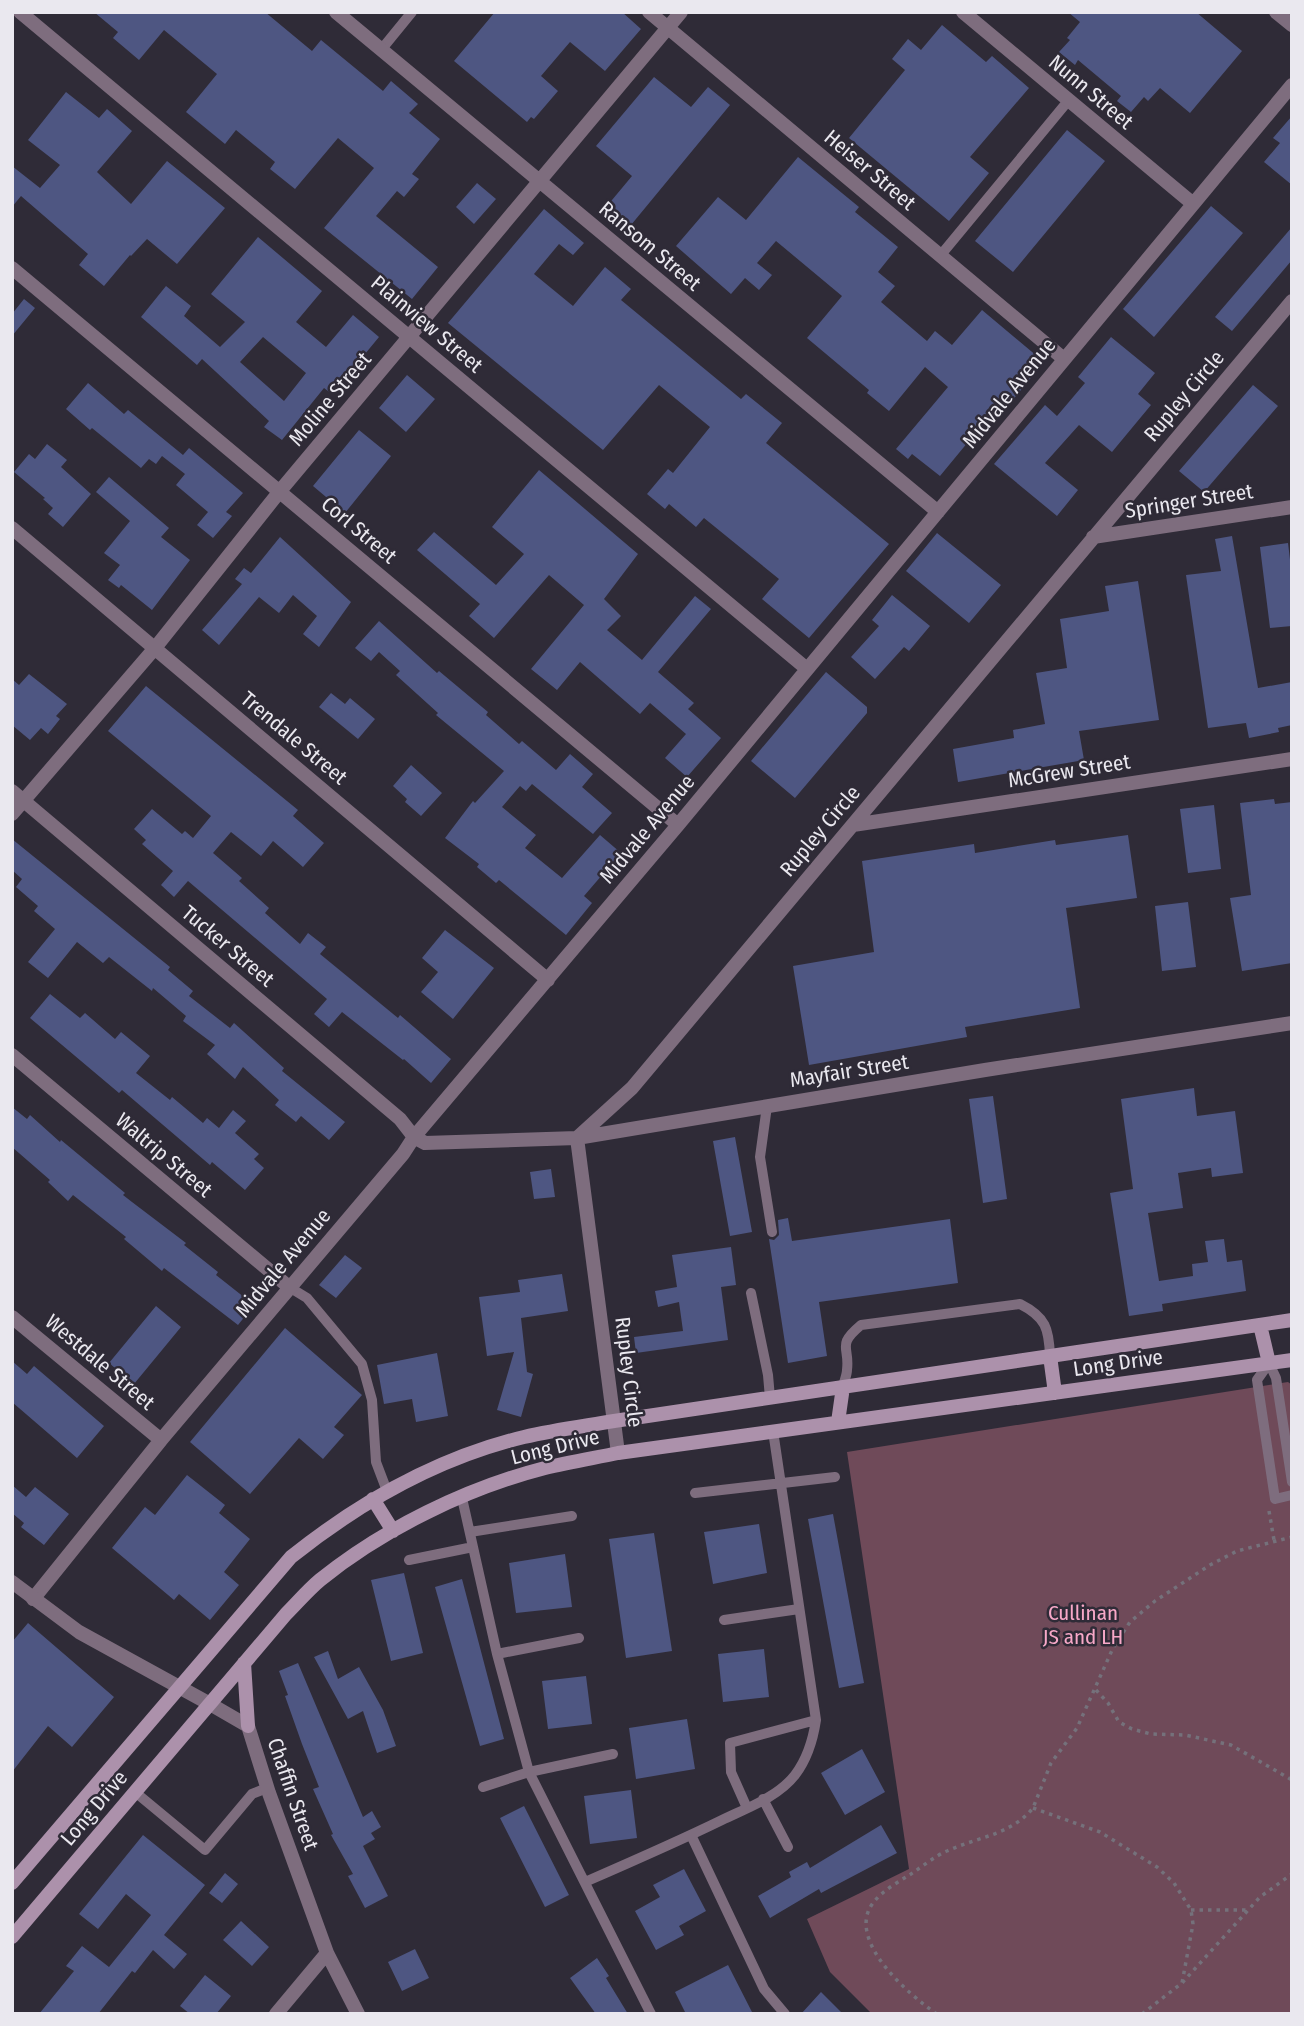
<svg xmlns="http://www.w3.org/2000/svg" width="1304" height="2026" viewBox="0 0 1304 2026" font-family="'Fira Sans Condensed',sans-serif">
<rect width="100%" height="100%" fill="#2f2b37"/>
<path fill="#6f4a59" d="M1288 1382 1292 1385V2014H872L830 1972 807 1919 909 1869 847 1452Z"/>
<path fill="#4e5682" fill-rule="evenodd" d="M94 12H265L312 51 321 40 383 91 391 81 418 104 409 113 440 139 412 174 419 179 404 197 397 191 376 216 438 267 412 299 324 228 374 168 338 138 295 189 270 169 275 162 236 130 225 144 186 112 217 74 164 30 139 60 113 38 118 32Z
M495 12H622L641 29 605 71 570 42 541 76 558 91 534 119 531 117 527 122 454 61Z
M1068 12H1196L1242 51 1190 113 1160 88 1148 101 1144 97 1131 112 1117 101 1121 96 1078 60 1075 65 1059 52 1070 40 1067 38 1080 22Z
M942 25 986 62 992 56 1029 88 970 157 989 173 949 221 849 138 905 70 892 59 908 39 921 50Z
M654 77 691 107 708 87 730 105 631 225 607 206 632 176 596 146Z
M66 92 99 118 107 109 132 131 97 172 131 204 167 161 225 208 177 264 147 239 131 256 130 255 104 286 79 265 88 254 21 196 12 207V166L40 188 60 165 28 140Z
M1292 116V185L1264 162 1280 143 1273 138Z
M1067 130 1105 161 1013 272 975 241Z
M798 157 859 207 855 212 898 247 878 272 895 286 881 302 927 341 935 331 952 345 982 310 1044 362 993 424 987 419 940 476 912 454 908 459 896 449 948 387 925 367 889 411 867 393 869 390 807 338 842 296 776 241 757 263 772 275 759 290 745 278 731 294 676 246 718 197 746 220Z
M477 183 496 199 474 224 456 207Z
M1211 206 1243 233 1154 337 1123 309Z
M544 209 584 243 573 255 559 244 534 274 573 306 605 267 631 289 621 300 741 399 746 394 782 423 766 443 889 544 809 638 762 599 779 579 704 518 696 527 669 504 665 509 647 494 668 469 673 473 710 427 659 385 603 450 448 323Z
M1292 227V260L1232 331 1215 317Z
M258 237 322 291 296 322 326 347 353 315 379 337 332 394 324 388 282 440 264 427 269 421 202 359 197 365 141 317 166 286 191 306 184 316 220 347 245 322 211 294ZM263 337 306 373 284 401 240 362Z
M24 299 35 308 12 336V314Z
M1111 337 1155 373 1138 394 1151 405 1112 452 1079 425 1045 463 1078 490 1057 516 994 464 1045 405 1057 416 1085 383 1078 377Z
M407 375 435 399 406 432 379 408Z
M88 383 124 414 128 410 183 455 189 448 243 493 226 512 232 516 213 538 197 525 208 512 176 485 185 474 162 456 156 464 149 459 141 468 92 428 90 430 66 409Z
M1253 385 1278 406 1204 492 1179 471Z
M359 430 391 456 345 513 313 486Z
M47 444 67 460 61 467 91 494 63 527 48 514 53 508 43 499 45 498 14 472 29 454 35 459Z
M539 470 638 554 604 599 621 616 607 630 642 660 695 596 711 609 658 672 694 703 688 709 721 738 687 777 665 758 686 734 650 703 640 714 580 662 557 690 531 669 584 605 549 575 494 638 469 616 480 604 417 550 434 532 496 585 524 554 492 527Z
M109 477 169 528 161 537 190 560 152 610 121 585 119 588 108 580 120 565 104 553 130 521 96 492Z
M937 533 1001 585 969 623 906 571Z
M1232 536 1258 688 1292 682V725L1278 728 1279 732 1249 738 1246 723 1208 728 1186 575 1221 571 1215 539Z
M280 537 351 602 319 647 303 634 317 616 293 595 279 613 259 597 219 645 202 630 242 584 235 579 244 568 251 573Z
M1288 543 1292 576V626L1270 628 1260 547Z
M1138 581 1159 720 1079 731 1084 760 958 782 953 749 1014 738 1013 730 1045 724 1036 673 1067 668 1060 619 1109 611 1105 586Z
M892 595 930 626 909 651 904 647 875 679 851 657 879 626 872 620Z
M379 621 437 673 439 671 488 712 486 715 519 744 522 741 556 770 570 754 593 774 582 787 612 813 593 834 532 784 526 791 520 786 502 807 536 835 525 848 562 878 600 835 621 853 584 896 592 903 566 935 499 880 496 883 477 867 479 864 445 838 473 801 475 803 504 771 436 715 438 713 396 675 400 671 379 652 371 661 355 648Z
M826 672 867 707V713L795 798 751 761Z
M29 674 67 704 56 716 60 719 48 734 41 728 30 740 12 725V679L19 685Z
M146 686 298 810 293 816 324 843 303 867 273 841 261 856 231 832 213 853 242 878 239 881 269 908 265 913 300 944 308 933 326 947 320 954 398 1018 400 1015 451 1059 431 1083 404 1059 403 1060 342 1012 329 1027 314 1014 327 999 188 881 174 897 161 885 173 871 142 844 146 840 134 829 152 809 182 834 185 831 193 838 211 816 108 731Z
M331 693 345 704 350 698 375 719 358 739 319 707Z
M411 765 442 793 421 816 405 802 407 799 393 786Z
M1274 799 1275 804 1292 802V963L1242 971 1230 898 1251 895 1240 803Z
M1214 805 1221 869 1188 873 1180 809Z
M1128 835 1137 898 1066 908 1080 1008 965 1027 967 1037 809 1065 793 966 874 952 862 861 974 844 975 853 1055 840 1056 845Z
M12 839 170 967 168 970 193 991 189 996 230 1028 234 1023 284 1068 282 1071 345 1122 329 1140 301 1116 296 1122 275 1105 279 1100 243 1067 235 1079 207 1054 215 1045 183 1021 186 1016 153 988 152 991 109 957 103 963 77 942 48 978 28 962 55 929 34 911 38 906 16 887 22 879 12 870Z
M1188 902 1196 967 1162 971 1155 906Z
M445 930 494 968 453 1019 421 992 438 972 422 958Z
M50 994 80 1018 85 1013 115 1039 121 1032 150 1056 136 1073 170 1100 172 1097 203 1123 207 1118 219 1128 233 1110 246 1121 235 1133 259 1154 254 1159 264 1168 245 1190 212 1162 210 1165 122 1090 119 1093 30 1018Z
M1194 1088 1197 1116 1235 1111 1243 1173 1212 1177 1211 1168 1178 1173 1183 1208 1148 1213 1159 1281 1193 1276 1192 1264 1208 1262 1205 1241 1224 1239 1227 1262 1242 1260 1246 1291 1162 1304 1163 1311 1129 1316 1110 1193 1133 1189 1121 1099Z
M993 1096 1007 1199 983 1203 969 1099Z
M12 1107 27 1119 30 1115 60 1142 61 1140 125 1193 123 1195 132 1202 186 1243 184 1245 218 1272 216 1275 254 1305 238 1325 164 1268 162 1271 124 1239 126 1237 73 1195 68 1201 48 1182 50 1180 12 1147Z
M735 1137 752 1232 730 1236 713 1141Z
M551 1169 555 1197 534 1199 530 1172Z
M788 1218 792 1241 950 1219 958 1283 819 1302 827 1356 788 1363 769 1239 774 1240 779 1235 778 1220Z
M731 1247 736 1285 721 1287 728 1340 636 1353 634 1337 683 1331 679 1302 658 1307 655 1291 677 1287 672 1255Z
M345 1255 362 1268 336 1298 319 1285Z
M562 1274 568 1311 521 1318 527 1372 533 1374 521 1417 497 1410 514 1352 487 1356 479 1297 520 1292 518 1280Z
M156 1306 181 1327 134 1384 109 1363Z
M285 1328 362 1395 334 1427 344 1435 323 1459 299 1438 250 1494 190 1442Z
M437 1353 448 1416 416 1422 412 1399 384 1404 377 1365Z
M12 1361 27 1374 34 1366 104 1426 77 1458 12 1402Z
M187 1475 225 1505 219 1513 250 1539 224 1572 239 1585 210 1620 179 1594 174 1600 112 1548 145 1507 155 1515Z
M12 1485 26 1497 35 1487 69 1514 44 1545 21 1527 24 1523 12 1513Z
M833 1514 864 1683 839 1688 808 1519Z
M759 1524 767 1573 713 1584 704 1532Z
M654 1533 672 1651 626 1658 609 1539Z
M565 1554 572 1607 516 1613 509 1563Z
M404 1573 423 1653 391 1661 371 1580Z
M462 1579 504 1739 480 1746 435 1587Z
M28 1623 114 1697 72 1747 48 1726 12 1772V1642Z
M764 1649 769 1697 723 1702 718 1654Z
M328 1651 338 1679 359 1667 383 1710 396 1746 377 1753 363 1711 348 1719 314 1657Z
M298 1663 363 1817 372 1811 381 1827 371 1833 375 1839 363 1846 388 1896 365 1908 348 1876 353 1874 331 1835 333 1834 313 1789 319 1787 302 1744 285 1696 288 1695 279 1671Z
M586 1676 592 1724 548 1729 542 1681Z
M687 1719 695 1769 636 1779 629 1728Z
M862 1749 885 1792 845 1815 821 1773Z
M631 1790 637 1838 590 1844 584 1796Z
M524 1806 569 1895 545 1907 500 1818Z
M881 1825 897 1853 821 1893 819 1889 770 1918 758 1896 791 1877 789 1872 807 1862 810 1868Z
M143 1835 205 1885 164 1935 187 1954 174 1969 153 1950 135 1973 132 1971 98 2014H39L74 1971 66 1966 82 1946 109 1967 151 1915 126 1894 98 1929 79 1914Z
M684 1869 706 1911 679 1926 684 1935 656 1950 635 1911 660 1897 653 1885Z
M225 1873 238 1884 222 1903 209 1893Z
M241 1921 269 1947 252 1966 223 1940Z
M415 1949 429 1978 402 1991 388 1962Z
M597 1958 609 1976 606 1978 628 2014H596L570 1978Z
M728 1965 753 2014H686L675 1992Z
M205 1975 231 1996 216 2014H190L180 2006Z
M821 1992 843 2014H801Z"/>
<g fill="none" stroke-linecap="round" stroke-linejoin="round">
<path stroke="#75717b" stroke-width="3.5" stroke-dasharray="3.5 5" stroke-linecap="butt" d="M1269 1511 1274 1540
M1096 1690 1108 1703 1119 1722 1132 1729 1151 1734 1185 1735 1231 1745 1292 1780
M1033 1808 1100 1832 1157 1867 1174 1883 1191 1910 1193 1924 1182 1983
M1191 1910H1248
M937 2014C909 1995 845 1940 873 1903 882 1891 898 1882 911 1874 923 1866 935 1856 947 1851 977 1837 1011 1835 1033 1808L1051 1763 1077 1728 1113 1648 1130 1622 1155 1601 1210 1565 1237 1551 1292 1537
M1142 2014 1182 1983 1260 1897 1292 1874"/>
<path stroke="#7e6d7e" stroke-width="10" d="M381 50 412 12
M940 256 1068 101
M767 1106 760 1157 772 1232
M289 1287 307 1298 362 1364 372 1400 376 1462 387 1491
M751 1293 768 1375 770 1398
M843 1387C844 1381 847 1375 847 1370 850 1346 836 1346 861 1325L1020 1304C1046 1317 1049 1329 1050 1356
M1292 1482 1276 1378 1269 1363 1257 1380 1275 1499 1292 1495
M695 1493 835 1477
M462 1498 497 1654 529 1772 651 2014
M470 1532 572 1516
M409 1560 473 1547
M724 1620 799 1609
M497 1654 579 1638
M483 1787 529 1772 613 1754
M135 1792 205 1850 252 1794 267 1788
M763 1799 788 1847
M747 1808 731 1772 730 1743 816 1720
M691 1835 764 1989 785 2014
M585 1882C631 1862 677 1842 722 1820 747 1808 778 1797 795 1775 808 1758 813 1740 816 1720L773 1431"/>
<path stroke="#7e6d7e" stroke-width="14" d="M20 12 807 669
M336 12 938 512
M649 12 1064 359
M963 12 1192 203
M1276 12 1292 25
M12 268 678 825
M12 528 548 980
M1093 537 1292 507
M12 791 400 1119 414 1137 425 1143 577 1138 985 1070 1292 1023
M12 814 155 648 280 491 681 12
M853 825 1292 759
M12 1055 289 1287
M12 1317 161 1440
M618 1453 577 1138 632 1088 1292 301
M33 1599 161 1440 403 1154 414 1137 678 825 1292 85
M210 1704 248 1726 269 1793 327 1953 358 2014
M276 2014 327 1953"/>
<path stroke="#7e6d7e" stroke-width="14" d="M12 1582 79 1632 210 1704"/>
<path stroke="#ac91ab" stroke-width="14" d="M1260 1325 1269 1363
M1050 1356 1055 1393
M838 1422 843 1387
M373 1499 393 1531
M244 1663 248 1726
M12 1883 291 1557C360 1502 437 1458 524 1437 554 1430 585 1426 614 1421L1292 1320
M12 1937 286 1614C297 1603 308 1590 320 1580 383 1529 467 1488 545 1468 569 1462 594 1458 618 1453L1292 1360"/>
</g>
<g text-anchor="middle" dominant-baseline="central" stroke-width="5" stroke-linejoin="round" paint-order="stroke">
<g font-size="21" fill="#eae8ef" stroke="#2f2b37">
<text transform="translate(1091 92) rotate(40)">Nunn Street</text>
<text transform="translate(870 170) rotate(40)">Heiser Street</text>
<text transform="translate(650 246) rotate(40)">Ransom Street</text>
<text transform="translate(427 324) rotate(40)">Plainview Street</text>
<text transform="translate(1009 393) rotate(-51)">Midvale Avenue</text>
<text transform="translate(1184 396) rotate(-50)">Rupley Circle</text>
<text transform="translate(330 399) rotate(-50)">Moline Street</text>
<text transform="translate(1189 501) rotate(-9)">Springer Street</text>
<text transform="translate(359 530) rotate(40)">Corl Street</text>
<text transform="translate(294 738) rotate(40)">Trendale Street</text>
<text transform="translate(1069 771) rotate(-9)">McGrew Street</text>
<text transform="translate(647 829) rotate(-50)">Midvale Avenue</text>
<text transform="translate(820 831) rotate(-50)">Rupley Circle</text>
<text transform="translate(228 946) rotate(40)">Tucker Street</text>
<text transform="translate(849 1071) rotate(-9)">Mayfair Street</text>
<text transform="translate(164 1155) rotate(40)">Waltrip Street</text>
<text transform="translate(283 1263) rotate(-50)">Midvale Avenue</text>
<text transform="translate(100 1362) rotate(40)">Westdale Street</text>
<text transform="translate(1118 1363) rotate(-8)">Long Drive</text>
<text transform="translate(629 1372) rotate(83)">Rupley Circle</text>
<text transform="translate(555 1447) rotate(-14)">Long Drive</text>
<text transform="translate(293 1794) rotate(71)">Chaffin Street</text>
<text transform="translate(94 1808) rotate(-50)">Long Drive</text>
</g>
<g font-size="21" fill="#f7a8c8" stroke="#2f2b37">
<text x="1083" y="1613">Cullinan<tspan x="1083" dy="24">JS and LH</tspan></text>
</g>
</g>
<rect width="1304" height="2026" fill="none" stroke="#eae8ef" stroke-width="28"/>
</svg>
